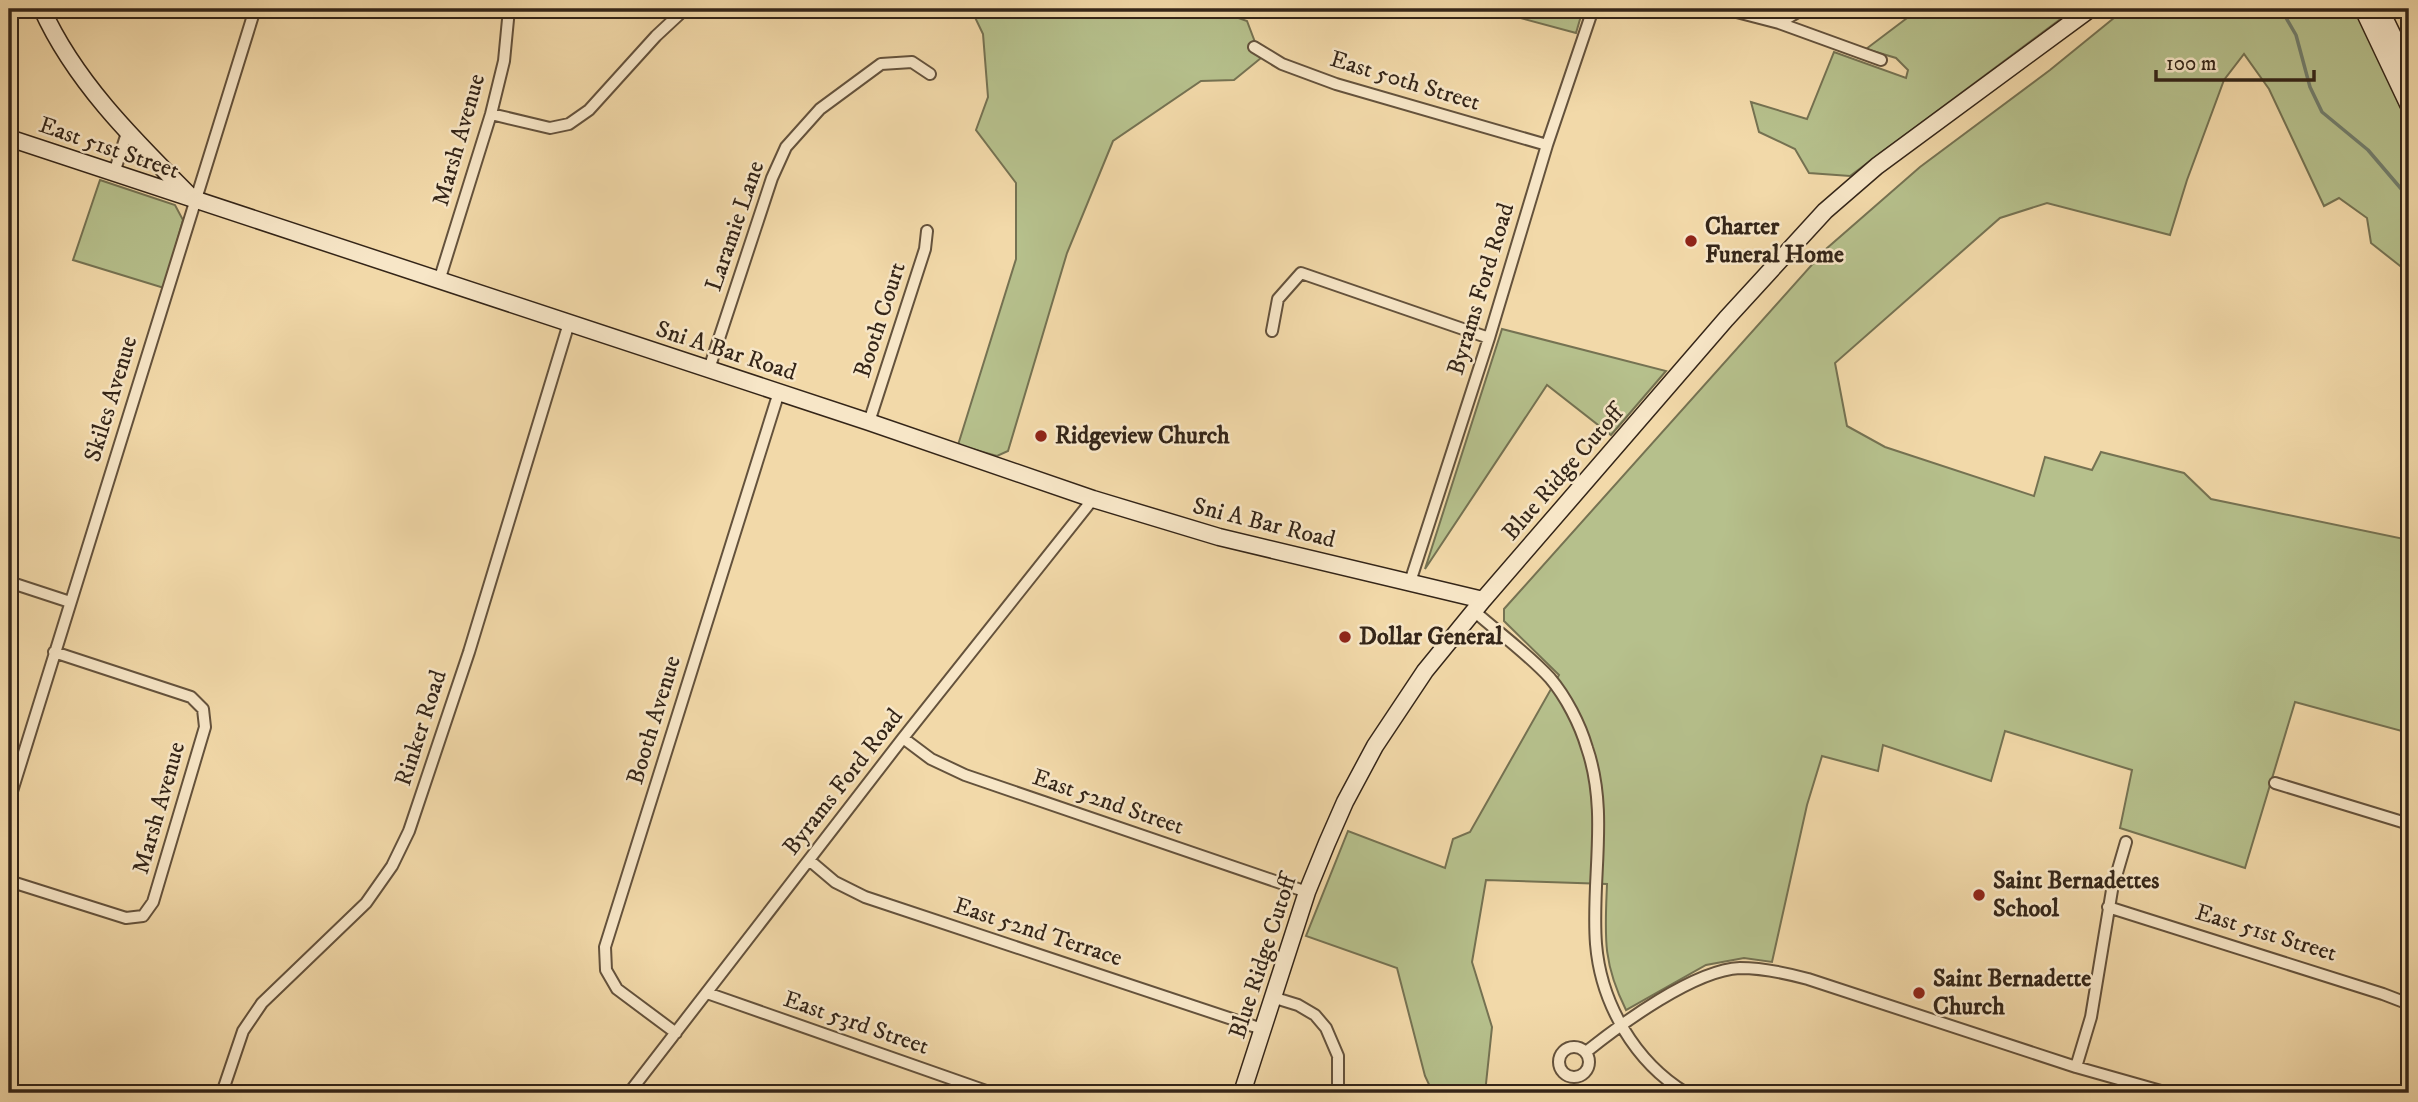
<svg xmlns="http://www.w3.org/2000/svg" width="2418" height="1102" viewBox="0 0 2418 1102" font-family="'IM FELL DW Pica',serif">
<rect width="100%" height="100%" fill="#f2d9a9"/>
<filter id="stains"><feTurbulence type="fractalNoise" baseFrequency=".00286" numOctaves="4"/><feColorMatrix values="0 0 0 0 .2 0 0 0 0 .09 0 0 0 0 .02 0 0 0 .5 -.17"/></filter>
<radialGradient id="worn" r=".72"><stop offset=".6" stop-color="#630" stop-opacity="0"/><stop offset="1" stop-color="#630" stop-opacity=".3"/></radialGradient>
<path fill="#b6c08c" stroke="#757252" stroke-width="2" d="M971 9H1213L1247 21 1261 58 1234 80 1201 81 1113 141 1067 253 1008 451 997 456 958 445 1016 259V183L976 130 988 97 983 34Z
M1487 9H1583L1576 33Z
M1919 9H2074L1850 176 1809 173 1795 149 1759 132 1751 102 1807 119 1834 52 1906 78 1908 70 1896 58 1866 49Z
M2125 9H2355L2409 125V273L2371 243 2367 218 2339 198 2324 206 2269 89 2244 54 2224 80 2187 180 2170 235 2047 203 2000 218 1835 363 1847 426 1885 447 2034 496 2045 457 2092 470 2101 452 2184 473 2211 499 2409 540V733L2295 702 2245 868 2120 828 2132 770 2005 731 1991 781 1883 745 1878 771 1822 756 1807 805 1772 962 1744 958 1706 965 1626 1010C1602 962 1605 935 1607 884L1486 880 1472 962 1492 1027 1485 1093H1433L1425 1076 1397 968 1306 936 1348 831 1445 868 1453 839 1470 832 1559 675 1504 621V609L1826 249 1920 167 2050 70Z
M100 180 175 205 183 220 164 288 73 260Z
M1502 329 1666 371 1611 435 1547 385 1425 569Z"/>
<g fill="none" stroke-linecap="round" stroke-linejoin="round">
<path stroke="#727e6d" stroke-width="3.5" d="M2281 9 2296 35 2310 87 2322 112 2368 150 2409 198"/>
<g stroke="#64523c" stroke-width="14">
<path id="street" d="M1725 9 1779 23 1881 60
M1779 23 1803 9
M1254 47 1282 64 1336 84 1547 145
M491 114 550 128 569 124 589 110 656 36 685 9
M114 173 127 133
M439 281 491 114 504 61 509 9
M1272 331 1278 299 1301 273 1489 338
M709 369 772 178 786 147 820 109 881 64 912 62 930 74
M869 422 925 249 927 231
M9 582 70 602
M1410 582 1489 338 1547 145 1593 9
M1474 611C1499 633 1528 654 1550 678 1566 697 1580 724 1587 748 1609 812 1591 879 1596 944 1601 1004 1635 1062 1686 1093
M903 738 931 759 965 775 1307 892
M2275 783 2409 824
M9 801 255 9
M809 860 835 882 865 897 1262 1029
M9 881 126 918 143 916 153 902 205 727 203 709 191 697 54 652
M2108 907 2383 994 2409 1004
M707 993 992 1093
M1272 997 1298 1005 1315 1015 1326 1028 1338 1056V1093
M676 1033 617 989 606 970 605 947 779 392
M1559 1062a15 15 0 1 1 30 0a15 15 0 1 1-30 0Z
M1586 1052C1621 1024 1694 970 1740 968 1764 968 1786 973 1808 979L2076 1067 2168 1093
M2076 1067 2091 1017 2112 890 2126 842
M222 1093 243 1031 262 1003 366 903 392 866 409 831 469 652 569 323
M629 1093 903 738 1093 499"/>
</g>
<g stroke="#342518" stroke-width="19">
<path id="secondary" d="M42 9C75 82 134 140 190 196
M2363 9 2409 106
M2380 9 2409 69
M9 138 869 422 1093 499 1219 537 1483 600
M1242 1093 1307 892 1327 843 1345 802 1375 746 1425 671 1483 600 1726 319 1825 211 1877 166 2090 9"/>
</g>
<use href="#street" stroke="#f7e6c7" stroke-width="10"/>
<use href="#secondary" stroke="#f7e6c7" stroke-width="16"/>
</g>
<g fill="#8f2418" stroke="#f7e6c7" stroke-width="2.5">
<circle cx="1691" cy="241" r="7"/>
<circle cx="1041" cy="436" r="7"/>
<circle cx="1345" cy="637" r="7"/>
<circle cx="1979" cy="895" r="7"/>
<circle cx="1919" cy="993" r="7"/>
</g>
<g text-anchor="middle" dominant-baseline="central" stroke-width="5" stroke-linejoin="round" paint-order="stroke">
<g font-size="24" fill="#342518" stroke="#f7e6c7">
<text transform="translate(1405 81) rotate(17)">East 50th Street</text>
<text transform="translate(459 140) rotate(-74)">Marsh Avenue</text>
<text transform="translate(109 148) rotate(19)">East 51st Street</text>
<text transform="translate(735 226) rotate(-71)">Laramie Lane</text>
<text transform="translate(1481 289) rotate(-73)">Byrams Ford Road</text>
<text transform="translate(880 320) rotate(-72)">Booth Court</text>
<text transform="translate(726 351) rotate(18)">Sni A Bar Road</text>
<text transform="translate(111 399) rotate(-73)">Skiles Avenue</text>
<text transform="translate(1563 473) rotate(-49)">Blue Ridge Cutoff</text>
<text transform="translate(1264 523) rotate(14)">Sni A Bar Road</text>
<text transform="translate(654 720) rotate(-73)">Booth Avenue</text>
<text transform="translate(421 728) rotate(-72)">Rinker Road</text>
<text transform="translate(843 782) rotate(-52)">Byrams Ford Road</text>
<text transform="translate(1108 802) rotate(19)">East 52nd Street</text>
<text transform="translate(159 808) rotate(-74)">Marsh Avenue</text>
<text transform="translate(1038 932) rotate(18)">East 52nd Terrace</text>
<text transform="translate(2266 933) rotate(17)">East 51st Street</text>
<text transform="translate(1263 957) rotate(-72)">Blue Ridge Cutoff</text>
<text transform="translate(856 1023) rotate(19)">East 53rd Street</text>
</g>
<g font-size="24" font-weight="bold" fill="#342518" stroke="#f7e6c7" text-anchor="start">
<text x="1705" y="227">Charter<tspan x="1705" dy="28">Funeral Home</tspan></text>
<text x="1055" y="436">Ridgeview Church</text>
<text x="1359" y="637">Dollar General</text>
<text x="1993" y="881">Saint Bernadettes<tspan x="1993" dy="28">School</tspan></text>
<text x="1933" y="979">Saint Bernadette<tspan x="1933" dy="28">Church</tspan></text>
</g>
</g>
<rect width="2418" height="1102" fill="none" stroke="#f2d9a9" stroke-width="35"/>
<rect x="10" y="10" width="2397" height="1081" fill="none" stroke="#342518" stroke-width="3.5"/>
<rect x="18" y="18" width="2383" height="1067" fill="none" stroke="#342518" stroke-width="2"/>
<path d="M2156 70v10h158v-10" fill="none" stroke="#342518" stroke-width="3.5"/>
<text x="2166" y="70" font-size="21" fill="#342518" stroke="#f7e6c7" stroke-width="5" paint-order="stroke">100 m</text>
<rect width="100%" height="100%" filter="url(#stains)"/>
<rect width="100%" height="100%" fill="url(#worn)"/>
</svg>
